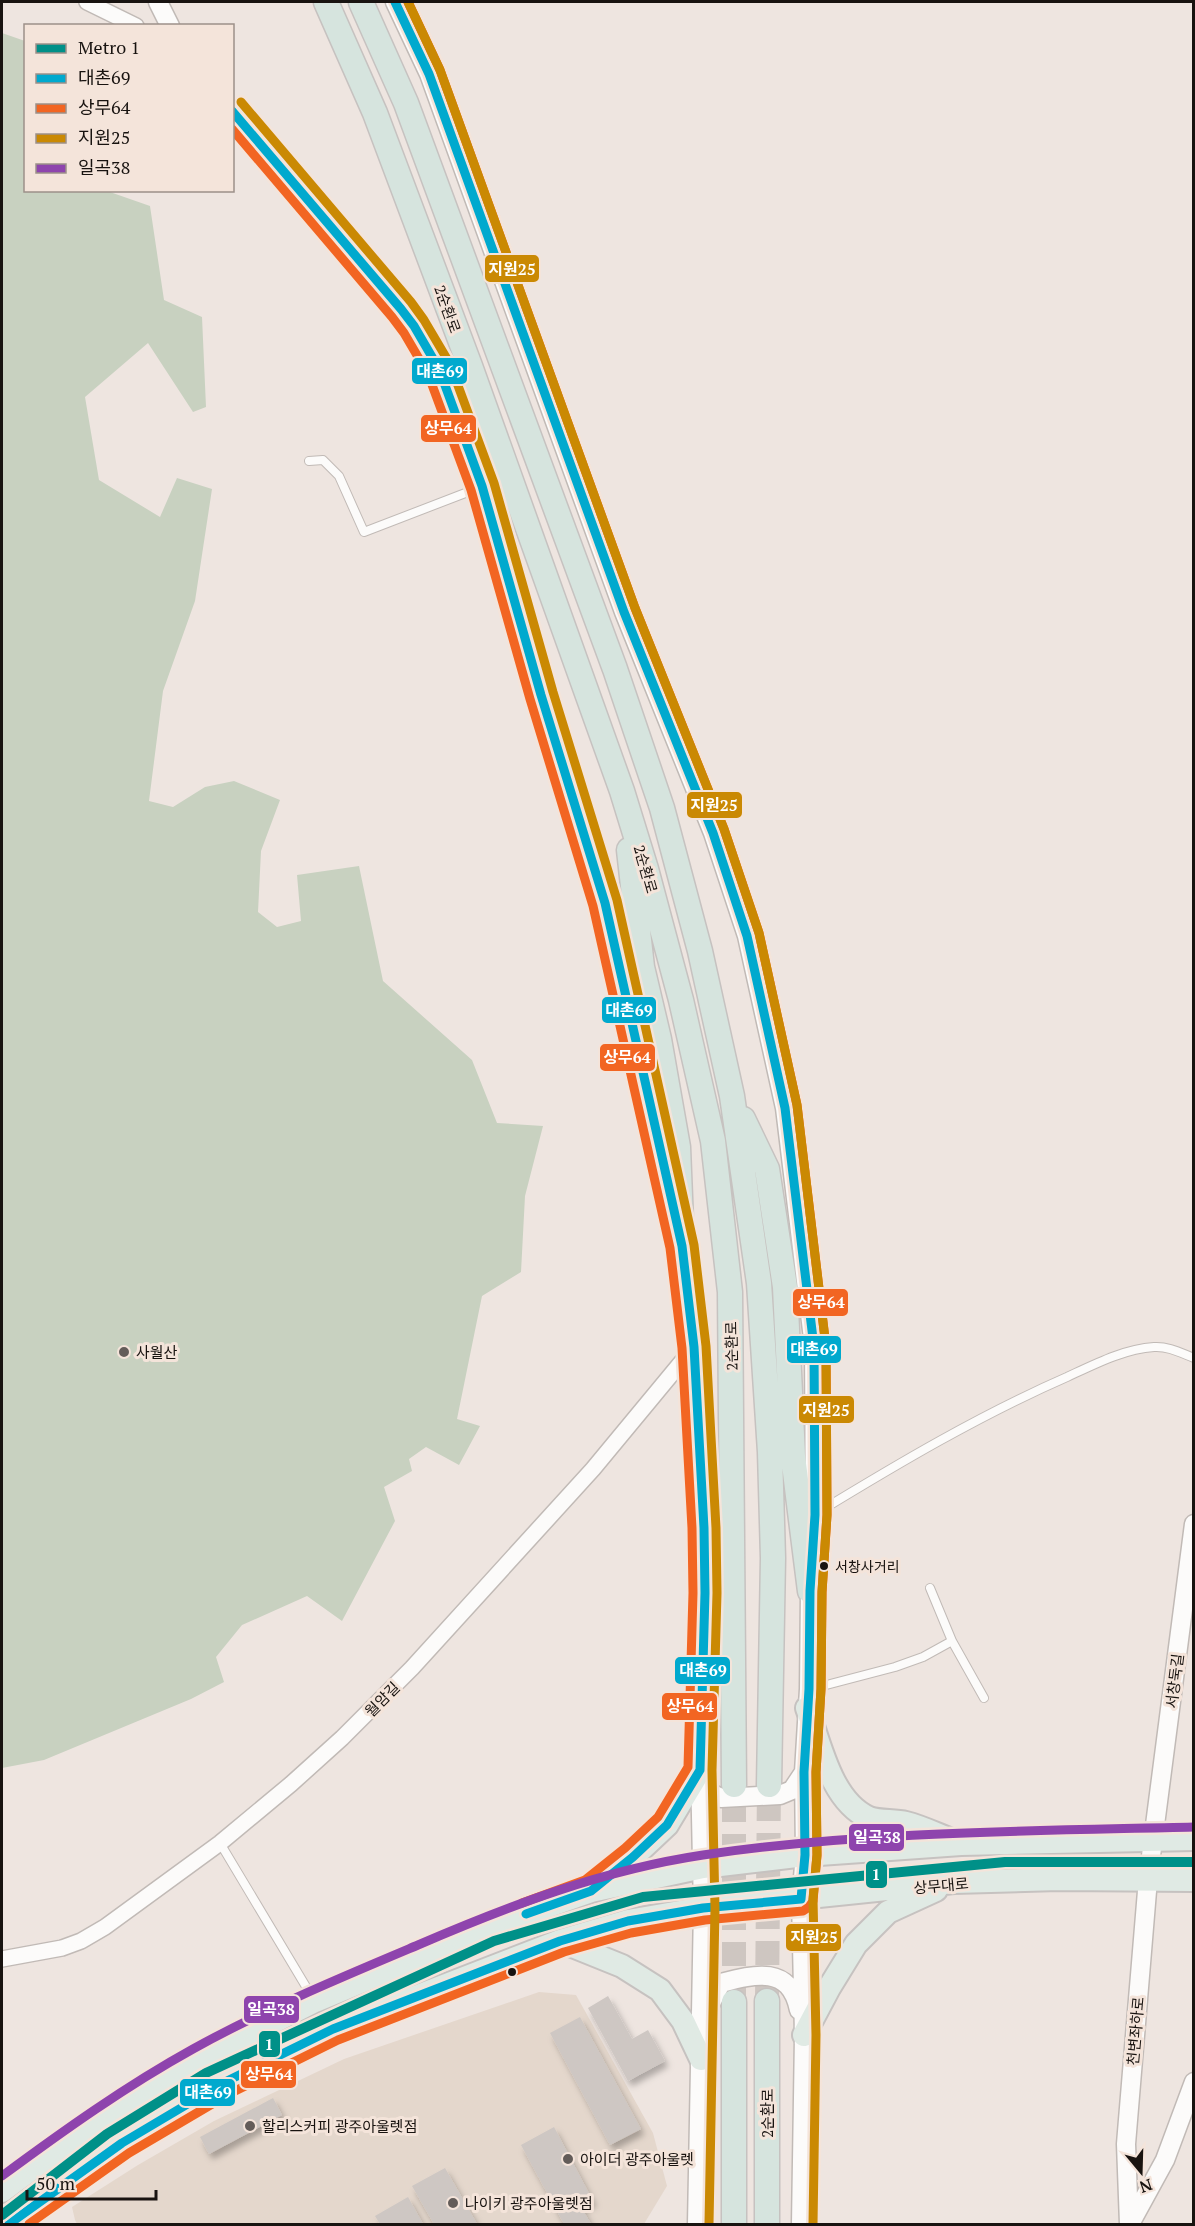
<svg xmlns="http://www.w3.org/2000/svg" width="1195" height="2226" viewBox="0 0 1195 2226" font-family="'PT Serif','Noto Sans KR',serif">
<defs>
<filter id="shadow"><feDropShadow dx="3.5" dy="5.5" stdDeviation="3" flood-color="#0004"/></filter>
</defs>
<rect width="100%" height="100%" fill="#eee5e0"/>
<path fill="#e4d7cc" d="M539 1992 576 1995 653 2133 667 2186 644 2224H77L75 2220 72 2207 138 2165 214 2121 344 2059Z"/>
<path fill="#c8d1c0" d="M2 33 25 41 26 190 107 191 150 206 164 300 202 317 206 407 193 412 148 343 85 397 99 480 160 517 177 478 212 489 195 601 163 691 149 801 173 807 205 787 234 781 280 800 261 851 258 912 277 927 301 921 297 875 359 866 383 981 472 1060 497 1123 543 1126 525 1196 521 1272 482 1296 457 1419 480 1426 459 1465 426 1447 409 1459 412 1471 384 1487 395 1521 342 1621 307 1596 242 1625 216 1657 224 1682 191 1699 44 1760 2 1768Z"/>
<path fill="#cec7c3" filter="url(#shadow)" d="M608 1996 632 2039 648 2030 665 2061 628 2081 588 2008Z
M580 2017 641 2129 610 2145 550 2033Z
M273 2098 282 2115 209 2154 200 2137Z
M554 2127 593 2201 581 2207 591 2224H564L521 2145Z
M445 2168 477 2224H434L412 2186Z
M408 2197 423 2224H380L375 2216Z"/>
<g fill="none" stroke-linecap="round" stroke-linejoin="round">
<path stroke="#cec6c1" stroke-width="24" stroke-dasharray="24 12" stroke-linecap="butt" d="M767 2001 769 1785
M734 2002V1785"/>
<g stroke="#c1bab6" stroke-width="10">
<path id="service" d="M309 461 323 460 339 476 364 532 481 487
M817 1513C899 1463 980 1415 1067 1377 1095 1364 1124 1349 1154 1347 1168 1346 1181 1353 1194 1358
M930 1588 952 1641 984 1698
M811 1689 895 1667 923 1657 952 1641
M220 1843 314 2000"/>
</g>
<g stroke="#c1bab6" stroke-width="18">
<path id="minor" d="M87 2 136 26
M2 1959 62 1948 81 1941 105 1927 220 1843 291 1784 342 1738 412 1668 593 1469 694 1347"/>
</g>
<g stroke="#c1bab6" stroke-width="21">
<path id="tertiary" d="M158 2 170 26
M395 2 429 74 624 612 713 833 747 936 785 1108 814 1347 815 1515 813 1568 810 1591 809 1689 804 1772 805 1855 801 1899 804 2035 801 2224
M232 110 401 309 414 326 439 369 482 486 541 695 605 903 673 1205
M679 1235 694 1347 704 1528 705 1593 700 1770 703 1908 697 2224
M702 1774 711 1793 721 1798 780 1795 792 1790 804 1772
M704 2017 721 1983C755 1974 790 1965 799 2010
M1129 2224 1126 2144 1148 1879 1194 1524
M1130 2224 1165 2160 1194 2082"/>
</g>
<g stroke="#c6c2c0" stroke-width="26">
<path id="primary" d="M807 1708C820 1744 831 1801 869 1818 880 1822 894 1820 906 1823 922 1827 938 1835 954 1841
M595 1889 633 1857 667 1825 700 1770
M560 1941 622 1966 660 1990 683 2021 701 2059
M804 2035 829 1988 856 1944 888 1912 936 1890
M2 2191 83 2131 198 2060 315 2001 505 1921 591 1891 703 1867 805 1855 961 1844 1194 1839
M9 2224 122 2143 223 2083 333 2029 560 1941 628 1921 703 1908 954 1882 1059 1879 1194 1880"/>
</g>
<g stroke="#c6c2c0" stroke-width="27">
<path id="trunk" d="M326 2 375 113 470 366 622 791 646 869 681 1000 713 1141 730 1292 734 1785
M361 2 406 103 615 669 662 808 700 951 732 1096 759 1283 770 1452 773 1558 769 1785
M629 850 642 967 659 1039 678 1147 682 1246
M743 1119 767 1169 785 1287 793 1456 810 1591
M734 2002V2224
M767 2224V2001"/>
</g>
<use href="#service" stroke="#fcfbfa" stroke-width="8"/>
<use href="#minor" stroke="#fcfbfa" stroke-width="15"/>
<use href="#tertiary" stroke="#fcfbfa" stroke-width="18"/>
<use href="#primary" stroke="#e0eae4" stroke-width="22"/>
<use href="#trunk" stroke="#d6e4de" stroke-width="24"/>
<g stroke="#f4e4da" stroke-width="14">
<path id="bus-1" d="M232 111 401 309 414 326 439 369 482 486 541 695 605 903 682 1246 694 1347 704 1528 705 1593 700 1770 667 1825 633 1857 591 1891 526 1914
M9 2224 122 2143 223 2083 333 2029 560 1941 628 1921 703 1908 801 1899 805 1855 804 1772 809 1689 810 1591 815 1515 814 1347 785 1108 747 936 713 833 624 612 429 74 395 2"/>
</g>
<g stroke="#f4e4da" stroke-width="14">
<path id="bus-2" d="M232 129 392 317 404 333 428 374 471 490 530 699 593 906 670 1248 682 1348 692 1528 693 1593 688 1767 658 1817 625 1848 585 1880 522 1903
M29 2224 129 2153 229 2094 338 2040 564 1952 631 1933 705 1920 803 1911 809 1907 813 1901 817 1855 816 1772 821 1689 822 1592 827 1515 826 1347 797 1105 759 933 724 829 635 608 440 70 408 2"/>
</g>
<g stroke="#f4e4da" stroke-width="14">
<path id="bus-3" d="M408 2 440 70 635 608 724 829 759 933 797 1105 826 1347 827 1515 822 1592 821 1689 816 1772 817 1855 813 1899 816 2035 813 2224
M241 102 411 302 424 320 450 364 494 483 553 692 617 900 694 1245 706 1346 716 1528 717 1593 712 1770 715 1908 709 2224"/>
</g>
<g stroke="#f4e4da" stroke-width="14">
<path id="bus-4" d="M2 2176C63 2131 126 2086 193 2049 265 2009 342 1977 418 1945 511 1905 603 1870 703 1855 865 1831 1030 1831 1194 1827"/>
</g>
<use href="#bus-1" stroke="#00a9ce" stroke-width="9"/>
<use href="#bus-2" stroke="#f26522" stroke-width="9"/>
<use href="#bus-3" stroke="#ca8903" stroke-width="9"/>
<use href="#bus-4" stroke="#8e44ad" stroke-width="9"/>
<g stroke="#f4e4da" stroke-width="15">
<path id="metro-1" d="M2 2215 107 2134 206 2073 494 1941 643 1897 1005 1862H1194"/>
</g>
<use href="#metro-1" stroke="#009088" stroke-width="10"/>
</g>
<g fill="#635c59" stroke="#f4e4da" stroke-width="2">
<circle cx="124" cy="1352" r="6"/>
<circle cx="250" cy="2126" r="6"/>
<circle cx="568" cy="2159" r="6"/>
<circle cx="453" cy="2203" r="6"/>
</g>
<g fill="#181310" stroke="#f4e4da" stroke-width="2">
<circle cx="824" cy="1566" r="5"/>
<circle cx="512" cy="1972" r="5"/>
</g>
<g text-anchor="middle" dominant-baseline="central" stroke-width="6" stroke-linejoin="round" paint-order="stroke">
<g font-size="14" fill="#181310" stroke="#f4e4da" text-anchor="start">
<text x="835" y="1566">서창사거리</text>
</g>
<g font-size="15" fill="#181310" stroke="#f4e4da">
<text transform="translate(448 309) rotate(70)">2순환로</text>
<text transform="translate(646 869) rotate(74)">2순환로</text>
<text transform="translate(731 1346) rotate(-91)">2순환로</text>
<text transform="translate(1174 1681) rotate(-83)">서창둑길</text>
<text transform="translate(382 1699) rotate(-45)">월암길</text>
<text transform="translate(941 1885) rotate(-5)">상무대로</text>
<text transform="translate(1135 2031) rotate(-85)">천변좌하로</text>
<text transform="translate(767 2113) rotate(-90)">2순환로</text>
</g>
<g font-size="15" fill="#181310" stroke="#f4e4da" text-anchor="start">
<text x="136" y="1352">사월산</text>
<text x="262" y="2126">할리스커피 광주아울렛점</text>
<text x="580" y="2159">아이더 광주아울렛</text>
<text x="465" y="2203">나이키 광주아울렛점</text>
</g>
</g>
<g stroke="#f4e4da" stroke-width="2">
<rect x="484" y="254" width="56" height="29" rx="6" fill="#ca8903"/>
<rect x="411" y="357" width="57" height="28" rx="6" fill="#00a9ce"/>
<rect x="420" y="414" width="57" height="29" rx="6" fill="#f26522"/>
<rect x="686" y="791" width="57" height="28" rx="6" fill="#ca8903"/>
<rect x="601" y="996" width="56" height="28" rx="6" fill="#00a9ce"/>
<rect x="599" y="1043" width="57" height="29" rx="6" fill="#f26522"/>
<rect x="792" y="1288" width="57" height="29" rx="6" fill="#f26522"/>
<rect x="786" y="1335" width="56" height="29" rx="6" fill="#00a9ce"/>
<rect x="798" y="1395" width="57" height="29" rx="6" fill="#ca8903"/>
<rect x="674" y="1656" width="57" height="29" rx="6" fill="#00a9ce"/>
<rect x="661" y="1692" width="57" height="29" rx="6" fill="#f26522"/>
<rect x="848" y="1823" width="57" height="29" rx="6" fill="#8e44ad"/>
<rect x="865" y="1860" width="23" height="29" rx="6" fill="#009088"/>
<rect x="785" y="1923" width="57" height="29" rx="6" fill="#ca8903"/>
<rect x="243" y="1995" width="57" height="29" rx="6" fill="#8e44ad"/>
<rect x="258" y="2030" width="23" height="28" rx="6" fill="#009088"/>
<rect x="240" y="2060" width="57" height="29" rx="6" fill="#f26522"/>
<rect x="179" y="2078" width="57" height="29" rx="6" fill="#00a9ce"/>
</g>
<g font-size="16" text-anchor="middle" font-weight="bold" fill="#fff">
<text x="512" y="275">지원25</text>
<text x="440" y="377">대촌69</text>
<text x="448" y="434">상무64</text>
<text x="714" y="811">지원25</text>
<text x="629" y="1016">대촌69</text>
<text x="627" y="1063">상무64</text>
<text x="821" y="1308">상무64</text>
<text x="814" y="1355">대촌69</text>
<text x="826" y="1416">지원25</text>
<text x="703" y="1676">대촌69</text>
<text x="690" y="1712">상무64</text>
<text x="877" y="1843">일곡38</text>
<text x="876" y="1880">1</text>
<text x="814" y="1943">지원25</text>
<text x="271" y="2015">일곡38</text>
<text x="269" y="2050">1</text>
<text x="269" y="2080">상무64</text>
<text x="208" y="2098">대촌69</text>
</g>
<rect width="1195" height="2226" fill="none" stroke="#181310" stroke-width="6"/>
<rect x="24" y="24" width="210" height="168" fill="#f4e4da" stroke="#9c9089" stroke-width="1.5"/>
<rect x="36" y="44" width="30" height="9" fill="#009088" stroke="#9c9089" stroke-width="1.5"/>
<text x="78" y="54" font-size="18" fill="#181310">Metro 1</text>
<rect x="36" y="74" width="30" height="9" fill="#00a9ce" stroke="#9c9089" stroke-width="1.5"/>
<text x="78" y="84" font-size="18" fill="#181310">대촌69</text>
<rect x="36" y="104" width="30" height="9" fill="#f26522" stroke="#9c9089" stroke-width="1.5"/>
<text x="78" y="114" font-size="18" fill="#181310">상무64</text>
<rect x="36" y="134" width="30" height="9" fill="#ca8903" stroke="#9c9089" stroke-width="1.5"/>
<text x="78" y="144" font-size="18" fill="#181310">지원25</text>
<rect x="36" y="164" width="30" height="9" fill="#8e44ad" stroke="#9c9089" stroke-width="1.5"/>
<text x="78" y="174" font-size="18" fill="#181310">일곡38</text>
<g transform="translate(1141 2172) rotate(161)" stroke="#f4e4da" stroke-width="4.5" paint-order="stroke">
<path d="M0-4.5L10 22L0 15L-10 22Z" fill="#181310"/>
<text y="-9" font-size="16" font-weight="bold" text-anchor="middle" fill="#181310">N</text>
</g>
<path d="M27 2190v9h129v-9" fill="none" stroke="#181310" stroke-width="3"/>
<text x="36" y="2190" font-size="18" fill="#181310" stroke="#f4e4da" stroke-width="4.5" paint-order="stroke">50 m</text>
</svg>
